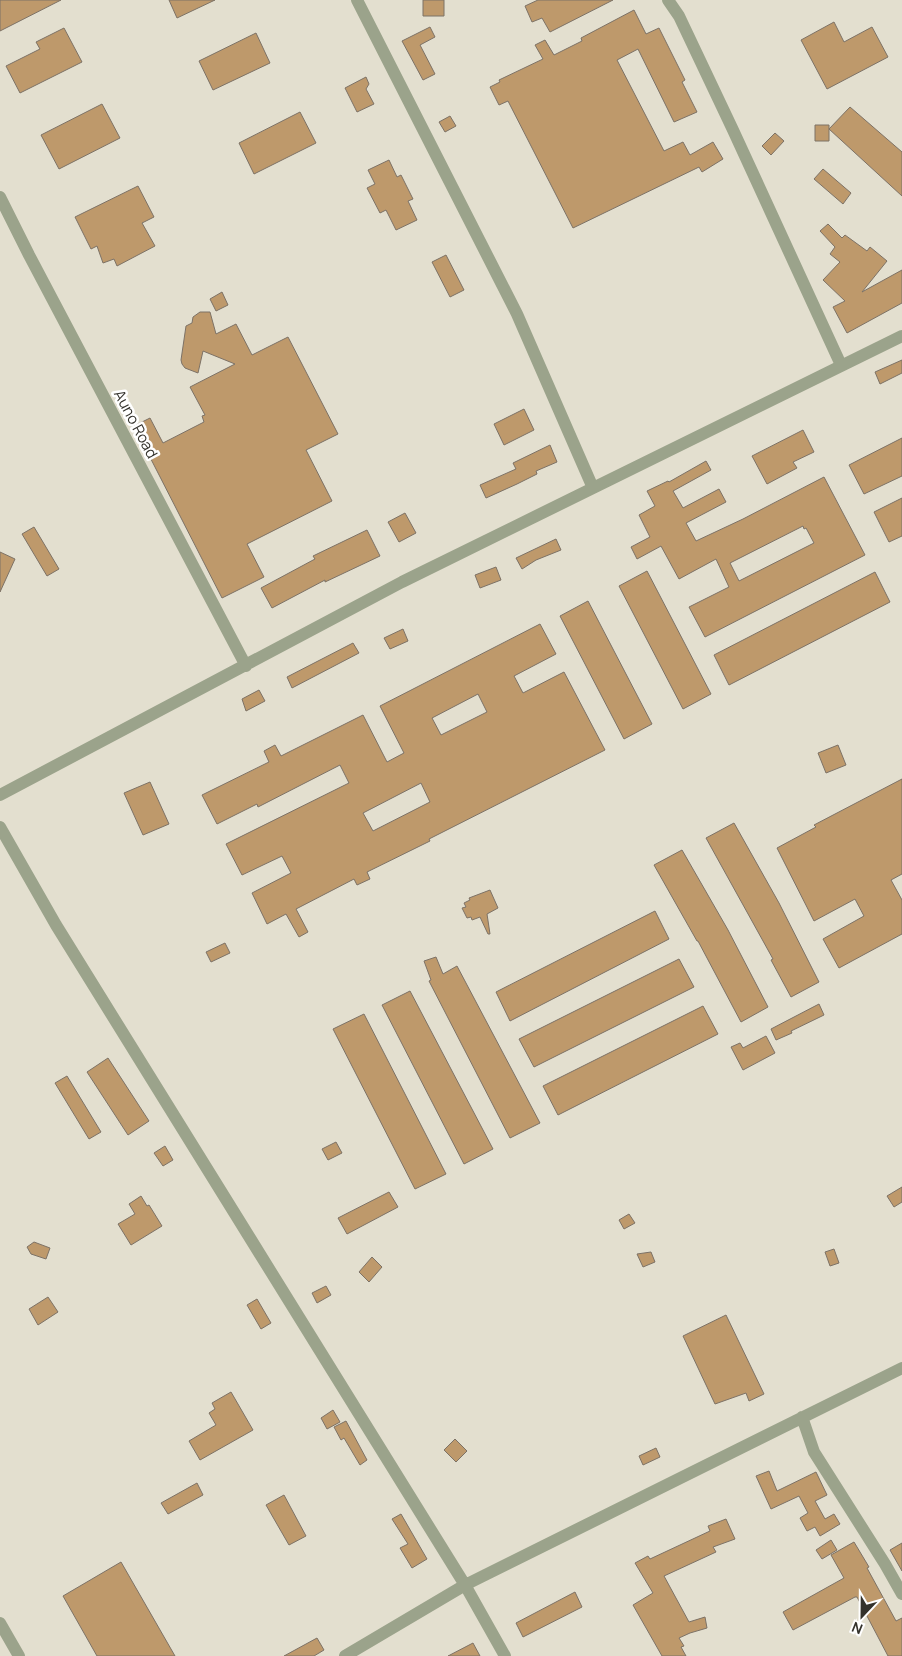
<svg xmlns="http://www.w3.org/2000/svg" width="902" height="1656" viewBox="0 0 902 1656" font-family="Manrope,sans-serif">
<rect width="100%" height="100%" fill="#e3dfcf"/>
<path fill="#be996b" stroke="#7d7266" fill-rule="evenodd" d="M0 0H61L0 31Z
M169 0H215L177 18Z
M423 0H444V16H423Z
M538 0H613L550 32 542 18 532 22 525 6Z
M634 10 646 34 659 28 685 80 682 82 697 112 674 122 638 49 617 60 664 151 683 142 690 155 713 142 723 159 702 172 699 167 573 228 508 101 499 105 490 87 500 82 499 80 543 59 535 45 545 40 554 55 582 41 581 38Z
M834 22 844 42 872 27 888 57 827 89 801 40Z
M430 27 435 37 420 45 435 74 423 80 402 41Z
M64 28 82 62 20 93 6 66 40 49 36 42Z
M256 33 270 63 213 90 199 61Z
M366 77 369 84 366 89 374 104 357 112 345 88Z
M102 104 120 138 59 169 41 135Z
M850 107 902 152V196L829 129Z
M300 112 316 143 254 174 239 143Z
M450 116 456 126 445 132 439 122Z
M815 125H829V141H815Z
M775 133 784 141 771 155 762 146Z
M389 160 397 177 401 175 413 199 408 201 417 220 396 230 386 210 380 213 367 188 375 184 368 170Z
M823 169 851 193 843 204 814 179Z
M138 186 154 217 142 223 155 246 117 266 114 259 103 263 97 246 91 249 75 217Z
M828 224 842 238 845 235 867 251 870 247 887 261 862 292 902 270V303L847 333 833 307 845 301 823 280 840 262 830 254 835 247 820 231Z
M446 255 464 290 450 297 432 262Z
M222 292 228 305 216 311 210 299Z
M200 312H210L216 334 236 324 252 355 288 337 338 434 306 450 332 501 247 544 264 577 222 598 134 426 150 418 163 443 204 422 202 416 205 415 190 387 235 364 203 351 198 373 185 368 182 364 181 360 186 326 192 323 193 317Z
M902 360V373L880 384 875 372Z
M524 409 534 430 504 445 494 424Z
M803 430 814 452 793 462 797 468 767 484 752 456Z
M902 438V476L864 494 849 465Z
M550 445 557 462 536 471 537 474 517 484 486 498 480 485 516 469 513 463Z
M706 461 711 470 673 491 683 508 719 489 726 502 686 523 696 541 743 519 824 477 865 555 705 637 689 607 729 587 716 559 679 579 661 546 637 559 631 547 650 537 639 515 655 506 647 491 668 481 669 482ZM803 526 804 529 806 528 814 543 739 581 730 563Z
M902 498V536L889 542 874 512Z
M405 513 416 533 399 542 388 522Z
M34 527 59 569 47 576 22 534Z
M367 530 380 556 325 582V580L272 608 261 588 315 559 313 556Z
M556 539 561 550 536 560 522 569 516 558Z
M0 552 15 559 0 592Z
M496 567 501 580 480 588 475 575Z
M647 571 711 694 683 709 619 586Z
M875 572 890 602 729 685 714 655Z
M588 601 652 724 624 739 560 616Z
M540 624 556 654 514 676 523 693 564 672 605 750 429 839 430 841 367 872 370 879 357 885 354 879 296 909 308 932 299 937 286 914 267 924 252 893 291 873 282 856 242 875 226 844 349 783 340 765 258 807 257 804 217 824 202 795 269 762 264 751 275 745 281 756 363 715 387 762 404 753 380 706ZM478 694 487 712 441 735 432 718ZM421 783 430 802 373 831 363 813Z
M403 629 408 641 390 649 384 638Z
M353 643 359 653 292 688 287 677Z
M259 690 265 701 246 711 242 699Z
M838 745 846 765 826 773 818 753Z
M902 779V874L891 880 902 900V934L839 968 823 939 864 916 855 899 814 921 777 848 816 827 814 825Z
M150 782 169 824 143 835 124 793Z
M734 823 779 903 819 982 791 997 771 960 773 959 706 838Z
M682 850 728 930 768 1007 741 1022 698 941H697L654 865Z
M490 890 498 908 487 914 490 934H488L480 917 472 920 471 917 467 918 462 908 466 907 464 903 470 900 469 898Z
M655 911 669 939 510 1021 496 992Z
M225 943 230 953 211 962 206 952Z
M436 957 443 974 457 966 540 1123 510 1138 429 981 431 980 424 961Z
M679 959 694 987 534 1067 519 1039Z
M410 991 493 1149 464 1164 382 1005Z
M819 1004 824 1015 791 1031 792 1033 776 1040 771 1029Z
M703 1006 718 1034 558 1115 543 1086Z
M364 1014 446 1174 415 1189 333 1029Z
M766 1036 775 1053 743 1070 731 1047 740 1043 743 1048Z
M108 1058 149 1121 128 1135 87 1072Z
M67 1076 101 1132 89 1139 55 1083Z
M336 1142 342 1153 328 1160 322 1149Z
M165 1146 173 1160 163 1166 154 1153Z
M902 1187V1202L894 1207 887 1196Z
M389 1192 398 1207 347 1234 338 1218Z
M141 1196 147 1206 149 1205 162 1226 131 1245 118 1224 135 1214 129 1204Z
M629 1214 635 1223 624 1229 619 1220Z
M34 1242 50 1248 46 1259 31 1254 27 1247Z
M834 1249 839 1263 830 1266 825 1252Z
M651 1252 655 1262 643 1267 637 1254Z
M372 1257 382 1267 369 1282 359 1272Z
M326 1286 331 1295 317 1303 312 1293Z
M48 1297 58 1312 38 1325 29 1309Z
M257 1299 271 1323 261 1329 247 1305Z
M726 1315 764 1394 749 1401 746 1393 715 1404 683 1336Z
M231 1392 253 1430 200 1460 189 1441 216 1425 209 1413 215 1409 212 1403Z
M333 1410 340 1422 327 1429 321 1418Z
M346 1421 367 1460 360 1465 344 1438 341 1440 334 1427Z
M455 1439 467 1451 456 1462 444 1450Z
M656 1448 660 1457 643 1465 639 1456Z
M769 1471 777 1491 816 1472 827 1495 815 1501 825 1519 834 1514 840 1524 820 1536 815 1527 807 1531 800 1518 808 1513 799 1496 771 1509 756 1476Z
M197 1483 203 1495 168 1514 161 1503Z
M284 1495 306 1536 289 1545 266 1505Z
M401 1514 427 1559 412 1568 400 1548 408 1544 392 1519Z
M726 1519 735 1539 713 1547 716 1552 664 1576 689 1622 705 1617 707 1628 690 1633 679 1638 684 1646 681 1647 686 1656H662L633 1605 653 1593 635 1563 648 1556 650 1559 710 1531 708 1526Z
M831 1540 837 1550 822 1559 816 1550Z
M854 1542 869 1567 867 1568 896 1621 902 1618V1656H888L857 1597H855L793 1630 783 1612 844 1578 831 1555Z
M902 1543V1571L890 1550Z
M121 1562 175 1656H97L63 1596Z
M575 1592 582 1607 523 1637 516 1623Z
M317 1638 324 1650 314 1656H284Z
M473 1643 480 1656H448Z"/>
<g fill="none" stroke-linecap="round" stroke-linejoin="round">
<path stroke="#9ba38b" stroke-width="12" d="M357 0 517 314 593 488
M668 0 679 16 733 130 841 365
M0 197 29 255 246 666
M0 795 402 582 902 336
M0 827 56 925 465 1585 505 1656
M802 1417 814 1452 885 1564 902 1594
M0 1623 19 1656
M345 1656 465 1585 902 1368"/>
</g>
<g text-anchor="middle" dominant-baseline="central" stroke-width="5" stroke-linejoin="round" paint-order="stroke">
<g font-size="15" fill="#34322c" stroke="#fff">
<text transform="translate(136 424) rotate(62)">Auno Road</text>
</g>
</g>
<g transform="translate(862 1616) rotate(202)" stroke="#ffffff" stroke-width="4" paint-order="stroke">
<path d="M0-4L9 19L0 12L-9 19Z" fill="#34322c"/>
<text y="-8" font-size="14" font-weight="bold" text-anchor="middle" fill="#34322c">N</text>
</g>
</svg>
